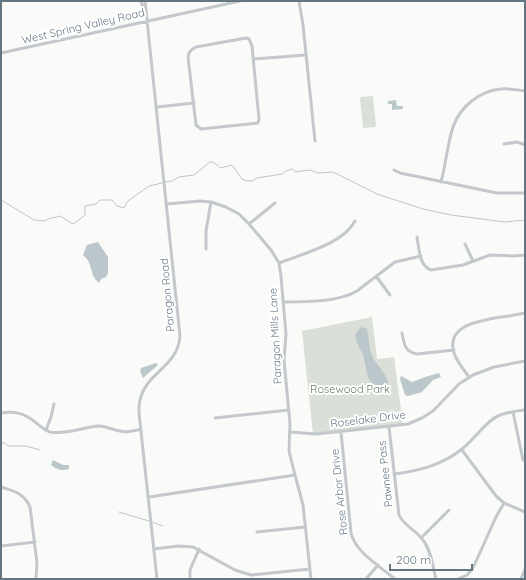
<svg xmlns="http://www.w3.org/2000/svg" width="526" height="580" viewBox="0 0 526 580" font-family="Quicksand,sans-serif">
<rect width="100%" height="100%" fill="#fafaf8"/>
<path fill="#dadfd7" d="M373 96 376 127 363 128 360 97Z
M372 317 377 359 394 357 403 425 313 434 302 331Z"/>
<path fill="#bbc7cb" d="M396 100 397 106H403V109L392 110V104H388V101Z
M98 242 108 257V273L106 277 101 279 99 283C88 273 94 264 83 255L87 245Z
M361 327 367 329C369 338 369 350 373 358 379 368 387 374 389 386 363 388 369 373 363 355 360 348 356 342 355 334Z
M156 363 158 365 143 378 140 371 141 368Z
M439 373 441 377 433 380 422 392 408 396 405 395 400 379 401 376 412 382 425 377Z
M53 460 63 465H69V469C62 471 57 470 51 465Z"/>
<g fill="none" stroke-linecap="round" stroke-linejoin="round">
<path stroke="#bbc7cb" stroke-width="1" d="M165 182 172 181 179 177 194 175 210 162H213L221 168 232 165 242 179 247 181H252L257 178 282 174 286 171 293 169 295 172 310 170 318 173 333 172 377 194 423 209 451 215 505 222 525 220
M1 200 34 220 45 221 48 219 60 216 73 224 85 215V206L96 204 100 200H112L117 206 124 208 128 201 149 186 162 183
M1 442 6 444 8 446H26L40 450
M119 512 149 521
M152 522 163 526"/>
<path stroke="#c3c8cc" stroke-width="3" d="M141 1 145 15
M145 1 180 336C178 367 146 372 140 400 138 407 139 415 140 422L157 579
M299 1 303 25 315 141
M246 38 249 39 252 46 259 119 258 123 201 129 196 125 188 57C189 51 191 50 196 47Z
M1 53 240 1
M254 59 306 55
M157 107 194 103
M504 144 517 142 525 145
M394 170 400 173 497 193H525
M441 182C446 164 447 145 453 127 460 107 479 91 501 89 509 88 517 90 525 91
M167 204 200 201 211 202 226 207 239 214 249 224 271 250 279 263 281 276 286 334 284 360 290 424 289 451 295 475
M249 224 275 203
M417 237C419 248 419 266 431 270L463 265 490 255 513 256 525 255
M465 244 473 261
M206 249V231L211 202
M279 263C302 254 343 244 355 221
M376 276 390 295
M284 302C305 302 339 302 357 291L395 262 421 256
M402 333C404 344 405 352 417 354L454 350
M469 377C464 370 457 362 454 353 446 326 476 322 495 318 505 317 515 315 525 313
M513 412 523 460
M1 413C15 411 24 413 35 422 40 426 44 430 50 432 66 435 83 427 99 426 106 426 113 430 120 431 127 433 134 431 141 429
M215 418 289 410
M389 427 399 515C404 526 416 530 423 540 431 550 433 567 436 579
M46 430 51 417 54 404
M289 432 317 434 408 424 422 418 433 411 459 384 473 375 494 367 525 361
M341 432 351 533C355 552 381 567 395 579
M462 450 496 496 504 503 525 512
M394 474C419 471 442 465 462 449 474 440 486 421 498 416 506 412 516 411 525 410
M1 487C14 491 24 493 30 507L37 563 36 579
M149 497 295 475 303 505 311 579
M257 532 305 527
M421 538 449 510
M1 546 35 542
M154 549 178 546 193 547 235 570 251 575 310 569
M190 579V570L199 549
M366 579 378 565
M458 579 467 575 473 568 496 517 504 503
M521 579 525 569"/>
</g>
<g text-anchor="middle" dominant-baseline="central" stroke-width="4" stroke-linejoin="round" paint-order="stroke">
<g font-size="11" fill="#657683" stroke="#fff">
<text transform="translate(83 26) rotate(-13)">West Spring Valley Road</text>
<text transform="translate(167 295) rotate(-95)">Paragon Road</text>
<text transform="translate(275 336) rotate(-93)">Paragon Mills Lane</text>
<text transform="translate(368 419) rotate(-7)">Roselake Drive</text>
<text transform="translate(385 474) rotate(-96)">Pawnee Pass</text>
<text transform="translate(339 492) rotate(-96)">Rose Arbor Drive</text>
</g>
<g font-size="11" fill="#687a64" stroke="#fff">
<text x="350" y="389">Rosewood Park</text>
</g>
</g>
<rect width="526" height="580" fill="none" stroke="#657683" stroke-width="4"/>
<path d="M390 564v6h82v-6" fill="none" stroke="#657683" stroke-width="2"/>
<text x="396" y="564" font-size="12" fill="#657683" stroke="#ffffff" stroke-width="3" paint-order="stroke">200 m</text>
</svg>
